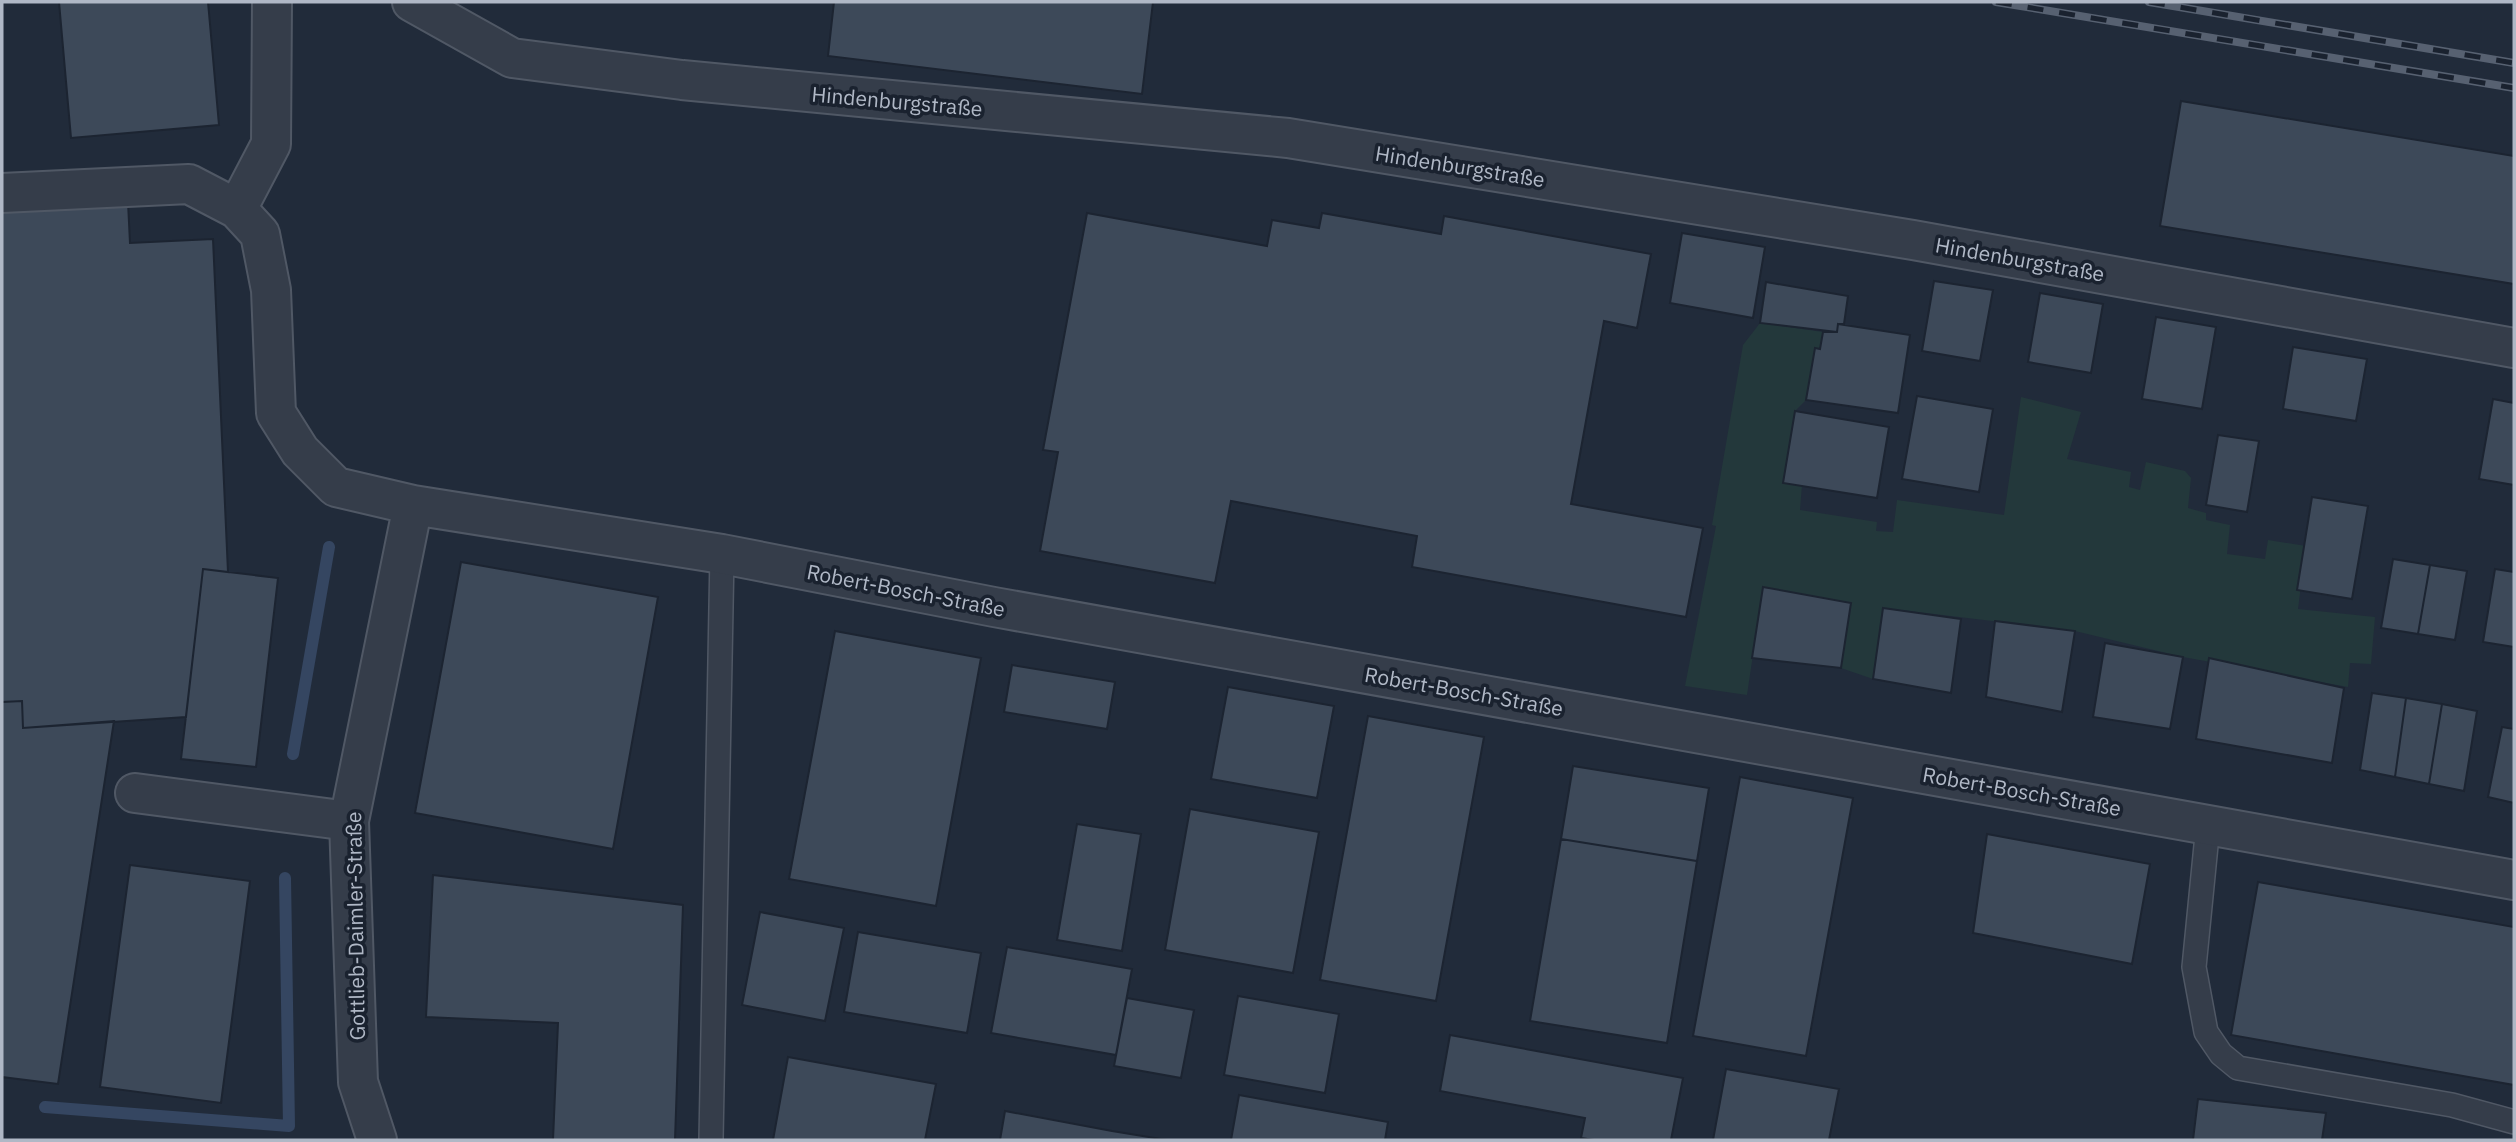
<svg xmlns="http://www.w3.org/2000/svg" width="2516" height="1142" viewBox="0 0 2516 1142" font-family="'IBM Plex Sans',sans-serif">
<rect width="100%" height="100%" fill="#212b3a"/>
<path fill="#23383b" d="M1760 323 1823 332 1820 349H1815L1806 400 1795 411 1783 482 1802 485 1800 510 1877 522 1876 531 1893 532 1897 500 2004 515 2021 397 2081 412 2067 459 2131 472 2129 487 2140 490 2146 462 2185 471 2191 478 2188 508 2206 513V520L2230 525 2227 554 2265 559 2268 540 2306 546 2298 609 2375 617 2371 664 2350 663 2348 687 2183 657 2075 631 1884 608 1873 679 1841 668 1850 603 1763 587 1747 695 1685 686 1716 526 1712 525 1743 345Z"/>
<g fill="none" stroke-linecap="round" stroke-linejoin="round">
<path stroke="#354661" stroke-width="12" d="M293 754 329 547
M45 1107 289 1126 285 878"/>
</g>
<path fill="#3d4959" stroke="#1c2431" stroke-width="2" d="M59 2H208L219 125 71 138Z
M834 2H1153L1142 94 828 56Z
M2181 101 2514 156V284L2160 226Z
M128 202 130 243 213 239 228 572 203 569 186 717 23 728 22 701 2 702V208Z
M1087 213 1267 246 1272 220 1319 228 1322 213 1441 234 1444 216 1651 254 1637 328 1604 321 1571 504 1703 528 1686 617 1412 567 1417 536 1231 501 1215 583 1040 551 1058 452 1043 450Z
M1682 233 1765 247 1753 318 1670 303Z
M1934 281 1993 290 1980 361 1922 351Z
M1766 282 1848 296 1844 324H1838L1837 332 1760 323Z
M2040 293 2103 304 2091 373 2028 362Z
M2156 317 2216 327 2202 409 2142 399Z
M1838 324 1910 335 1898 413 1806 400 1815 348 1820 349 1823 332H1837Z
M2293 347 2367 359 2356 421 2283 409Z
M1917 396 1993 409 1979 492 1902 479Z
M2493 399 2514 403V485L2479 479Z
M1795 411 1889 427 1877 498 1783 483Z
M2218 435 2259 441 2247 512 2206 505Z
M2312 497 2368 506 2352 599 2297 590Z
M2393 559 2430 565 2418 634 2381 628Z
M461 562 658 597 613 849 415 813Z
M2430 565 2467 571 2455 640 2418 634Z
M203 569 278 578 256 767 181 759Z
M2495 569 2514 572V647L2483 642Z
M1763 587 1851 603 1841 668 1752 658Z
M1883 608 1961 619 1951 693 1873 679Z
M1995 621 2075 631 2062 712 1986 697Z
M835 631 981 658 936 906 789 879Z
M2105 643 2183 657 2170 729 2093 717Z
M2209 658 2344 688 2332 763 2196 739Z
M1012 665 1115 682 1107 729 1004 712Z
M1228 687 1334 706 1317 798 1211 779Z
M2372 693 2406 698 2395 777 2360 770Z
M2406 698 2442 704 2429 784 2395 777Z
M22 701 23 728 114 721 58 1084 2 1077V702Z
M2442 704 2477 711 2464 791 2429 784Z
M1368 716 1484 737 1436 1001 1320 980Z
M2502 727 2514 729V803L2488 797Z
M1573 766 1709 788 1697 861 1561 839Z
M1740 777 1853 798 1806 1056 1693 1036Z
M1190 809 1319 832 1293 973 1165 950Z
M1077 824 1141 834 1122 951 1057 940Z
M1987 834 2150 864 2132 964 1973 933Z
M1561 839 1697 861 1667 1043 1530 1021Z
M130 865 250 881 221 1103 100 1087Z
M433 875 683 905 675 1140H553L558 1023 426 1017Z
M2258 882 2514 927V1085L2231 1035Z
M760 912 844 928 825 1021 742 1005Z
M858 932 981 953 967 1033 844 1012Z
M1007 947 1132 969 1116 1055 991 1033Z
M1238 996 1339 1014 1325 1093 1224 1075Z
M1127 998 1194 1010 1181 1078 1114 1066Z
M1450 1035 1683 1078 1671 1140H1594L1581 1138 1585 1118 1440 1091Z
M788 1057 936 1084 925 1140H773Z
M1726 1069 1839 1089 1829 1140H1713Z
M1239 1095 1388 1122 1385 1140H1231Z
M2198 1099 2326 1113 2322 1140H2193Z
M1005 1111 1112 1131 1167 1140H1000Z"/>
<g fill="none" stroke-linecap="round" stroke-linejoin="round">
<g stroke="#505865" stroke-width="26">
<path id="lane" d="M2208 825 2194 967 2206 1032 2221 1054 2238 1068 2452 1105 2514 1122
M711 1140 722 554"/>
</g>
<g stroke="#505865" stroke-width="42">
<path id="street" d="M412 2 512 58 682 80 1288 138 1913 240 2514 348
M2 193 189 184 237 209 260 234 271 290 276 413 300 451 336 487 413 505 722 554 994 607 2514 880
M237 209 271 144 272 2
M135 793 349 821
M377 1140 358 1082 349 821 413 505"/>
</g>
<use href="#lane" stroke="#353d4a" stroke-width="23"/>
<use href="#street" stroke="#353d4a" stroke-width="38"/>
<g stroke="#576171" stroke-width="8">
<path id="rail" d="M1996 2 2514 88
M2149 2 2514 63"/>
</g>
<use href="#rail" stroke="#1a222f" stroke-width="5" stroke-dasharray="16" stroke-linecap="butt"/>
</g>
<g text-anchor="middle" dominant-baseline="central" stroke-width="7" stroke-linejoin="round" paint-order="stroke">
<g font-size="21" fill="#b0b8c6" stroke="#1a222f">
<text transform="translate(897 101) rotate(5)">Hindenburgstraße</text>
<text transform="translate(1460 166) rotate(9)">Hindenburgstraße</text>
<text transform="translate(2020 259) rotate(10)">Hindenburgstraße</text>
<text transform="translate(906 590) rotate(11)">Robert-Bosch-Straße</text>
<text transform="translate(1464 691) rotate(10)">Robert-Bosch-Straße</text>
<text transform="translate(2022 791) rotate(10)">Robert-Bosch-Straße</text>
<text transform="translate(355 926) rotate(-91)">Gottlieb-Daimler-Straße</text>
</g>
</g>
<rect width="2516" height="1142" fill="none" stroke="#b0b8c6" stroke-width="7"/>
</svg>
